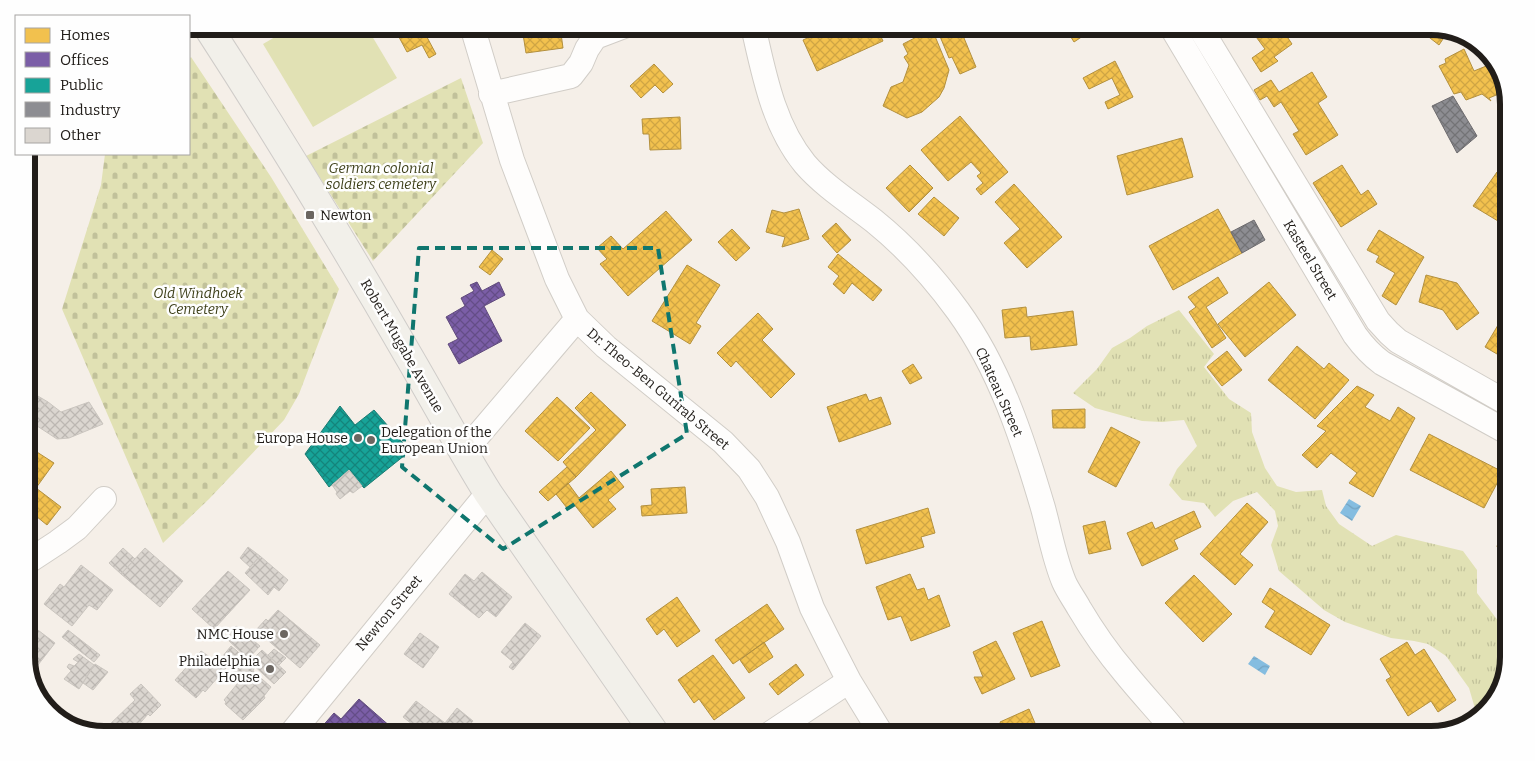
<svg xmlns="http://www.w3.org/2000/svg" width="1535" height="761" viewBox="0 0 1535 761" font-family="Bitter,serif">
<defs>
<pattern id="grass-tufts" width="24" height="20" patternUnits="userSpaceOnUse" patternTransform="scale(1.25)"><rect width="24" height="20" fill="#e1e1b4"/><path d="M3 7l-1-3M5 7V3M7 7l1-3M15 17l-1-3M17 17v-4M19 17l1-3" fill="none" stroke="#c1c19a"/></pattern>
<pattern id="cemetery-stones" width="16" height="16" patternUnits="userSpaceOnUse" patternTransform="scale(1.25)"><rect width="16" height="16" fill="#e1e1b4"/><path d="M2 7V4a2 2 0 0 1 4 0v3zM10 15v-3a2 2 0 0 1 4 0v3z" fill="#c1c19a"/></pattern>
<pattern id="water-waves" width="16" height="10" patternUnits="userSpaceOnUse" patternTransform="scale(1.25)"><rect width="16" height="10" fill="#85bde0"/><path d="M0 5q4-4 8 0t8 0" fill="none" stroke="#73a2c0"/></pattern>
<pattern id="homes-cross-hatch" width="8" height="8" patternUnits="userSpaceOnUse" patternTransform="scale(1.25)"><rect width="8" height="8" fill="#f2c14e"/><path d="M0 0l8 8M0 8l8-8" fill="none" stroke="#cfa544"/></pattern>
<pattern id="offices-cross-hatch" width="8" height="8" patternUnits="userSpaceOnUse" patternTransform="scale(1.25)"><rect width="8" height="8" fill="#7b5ea7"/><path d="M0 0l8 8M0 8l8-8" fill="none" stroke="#644d87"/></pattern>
<pattern id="public-cross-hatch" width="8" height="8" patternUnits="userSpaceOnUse" patternTransform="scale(1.25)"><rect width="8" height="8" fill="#17a398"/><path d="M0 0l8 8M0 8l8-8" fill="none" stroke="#14847b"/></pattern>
<pattern id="industry-cross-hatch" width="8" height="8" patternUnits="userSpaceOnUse" patternTransform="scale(1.25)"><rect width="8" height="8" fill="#8d8d92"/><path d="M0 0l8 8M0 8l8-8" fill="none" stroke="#737376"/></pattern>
<pattern id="building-cross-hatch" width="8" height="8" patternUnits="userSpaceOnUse" patternTransform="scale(1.25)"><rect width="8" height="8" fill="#dbd6d0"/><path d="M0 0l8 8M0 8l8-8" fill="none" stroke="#bcb7b2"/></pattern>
</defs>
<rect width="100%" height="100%" fill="#f5efe8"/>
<path fill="url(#grass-tufts)" d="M1179 310 1214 354 1204 367 1229 399 1251 413 1252 432 1265 468 1277 486 1296 492 1322 490 1326 506 1339 524 1372 546 1396 535 1463 551 1477 570V593L1502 626 1509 632V657L1501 691 1474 722 1467 724 1476 712 1469 688 1446 656 1428 644 1414 641 1391 638 1345 622 1324 610 1279 571 1271 545 1278 526 1275 511 1257 492 1233 501 1215 517 1204 503 1182 500 1169 485 1177 469 1197 446 1184 420 1162 422 1142 421 1095 408 1073 393 1097 369 1112 348 1130 338 1147 326Z"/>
<path fill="url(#cemetery-stones)" d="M191 57 271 177 339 289 299 394 284 420 209 499 163 543 62 309 101 185 105 154H189V59Z
M461 78 483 143 373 261 306 156Z"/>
<path fill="#e1e1b4" d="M294 26H366L397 78 313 127 263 44Z"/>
<path fill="url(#water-waves)" d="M1349 499 1361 506 1352 521 1340 513Z
M1254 656 1270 666 1265 675 1248 664Z"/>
<path fill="url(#homes-cross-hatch)" stroke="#b3903e" d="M393 26H421L436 54 429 58 422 45 407 52Z
M516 26H560L563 48 526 53 523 34 517 35Z
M833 26H876L883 41 817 71 803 40Z
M957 26H959L976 67 960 74 952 57 949 58 939 34Z
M1064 26H1098L1074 42Z
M1248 26H1280L1292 44 1274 57 1278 61 1261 72 1252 58 1265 49Z
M1404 26H1431L1449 30 1439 45 1421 31 1418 36Z
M932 29 949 70 944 88 939 97 922 112 907 118 883 106 891 87 903 82 909 65 904 57 908 54 903 44Z
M1464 49 1474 71 1496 62 1506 91 1489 98 1491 101 1482 94 1466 100 1461 92 1454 94 1439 66 1446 63 1445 59Z
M1115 61 1133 97 1108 109 1105 102 1120 95 1112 78 1089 89 1083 78Z
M654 64 673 84 663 93 655 85 641 98 630 86Z
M1312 72 1327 97 1318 103 1338 135 1306 155 1293 134 1299 131 1281 102 1274 107 1267 96 1260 100 1254 90 1271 80 1279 92Z
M960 116 1008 172 981 195 976 189 983 183 977 176 981 173 971 162 948 181 921 150Z
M680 117 681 149 650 150 649 134H643L642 119Z
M1182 138 1193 177 1127 195 1117 156Z
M910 165 933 188 909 212 886 188Z
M1342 165 1361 195 1368 190 1377 204 1341 227 1313 183Z
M1497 172 1506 176 1509 172V214L1503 224 1473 206Z
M1014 184 1062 237 1027 268 1004 243 1020 229 995 202Z
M934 197 959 218 944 236 918 214Z
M799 209 809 239 782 247 785 237 766 232 772 210 784 213Z
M1218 209 1242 253 1173 290 1149 246Z
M666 211 692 240 628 296 600 264 607 259 597 248 611 236 623 249Z
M836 223 851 240 837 253 822 236Z
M732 229 750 248 736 261 718 242Z
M1379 230 1424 257 1396 305 1382 296 1395 273 1376 262 1379 256 1367 250Z
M492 250 503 259 490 275 479 267Z
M838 254 882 290 873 301 852 283 844 294 833 284 839 276 828 267Z
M687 265 720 285 696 323 701 326 690 344 652 321Z
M1426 275 1457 283 1479 313 1457 330 1443 310 1419 302Z
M1218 277 1228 293 1206 307 1226 338 1212 348 1189 312 1196 307 1188 297Z
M1269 282 1296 315 1245 357 1218 324Z
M1026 307 1027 317 1073 311 1077 345 1031 350 1030 336 1005 338 1002 310Z
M758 313 773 329 762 340 795 374 771 398 736 361 731 367 717 353Z
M1501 320 1509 324V361L1485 347Z
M1297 346 1324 369 1329 363 1349 380 1315 419 1268 380Z
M1227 351 1242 370 1222 386 1207 367Z
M913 364 922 378 910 384 902 371Z
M1357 386 1374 395 1365 407 1390 421 1398 407 1415 418 1373 497 1349 483 1357 473 1331 453 1317 468 1302 455 1326 431 1317 426Z
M591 392 626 425 576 477 563 462 596 430 575 408Z
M866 394 869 401 881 397 891 424 839 442 827 407Z
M557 397 590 428 558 461 525 431Z
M1085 409V428H1053L1052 410Z
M1111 427 1140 442 1116 487 1088 472Z
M1429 434 1503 472 1484 508 1410 470Z
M26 445 54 463 36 488 61 507 47 525 26 508Z
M567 467 576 477 548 501 539 492Z
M611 471 624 487 608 500 616 509 593 528 573 503 567 508 556 494 568 483 579 498Z
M685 487 687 513 642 516 641 506 652 505 651 489Z
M1247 503 1268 522 1240 554 1253 565 1235 585 1200 554Z
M928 508 935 533 921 537 924 547 866 564 856 530Z
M1194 511 1201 527 1174 540 1178 549 1142 566 1127 533 1152 522 1155 529Z
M1504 512 1509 513V549L1497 547Z
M1105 521 1111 549 1089 554 1083 526Z
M910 574 917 590 924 588 928 600 939 595 950 626 911 641 901 616 888 620 876 587Z
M1194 575 1232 614 1203 642 1165 603Z
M1270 588 1330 625 1311 655 1265 627 1275 611 1262 602Z
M677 597 700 631 677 647 664 629 657 635 646 619Z
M767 604 784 629 733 664 715 640Z
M1042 621 1060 666 1031 677 1013 633Z
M996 641 1015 679 982 694 974 677H983L973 652Z
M764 642 773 657 749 673 740 660Z
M1407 642 1415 655 1424 649 1456 700 1438 712 1431 701 1408 716 1386 680 1391 677 1380 659Z
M713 655 745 698 714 720 699 699 694 703 678 680Z
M796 664 804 675 778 695 769 684Z
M1029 709 1040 735H1005L1000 722Z"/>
<path fill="url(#offices-cross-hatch)" stroke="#604a7c" d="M477 282 482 291 499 282 505 295 484 306 502 341 459 364 448 344 458 339 446 317 465 306 461 298 474 291 470 285Z
M359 699 400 735H326L320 729 334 713 341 719Z"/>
<path fill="url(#public-cross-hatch)" stroke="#1a7b72" d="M340 406 355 425 374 410 410 451 364 488 349 470 329 487 305 454Z"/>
<path fill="url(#industry-cross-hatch)" stroke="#6d6b6e" d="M1453 96 1477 136 1457 153 1432 106Z
M1254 220 1265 240 1242 253 1231 232Z"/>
<path fill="url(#building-cross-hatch)" stroke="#cac5bf" d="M26 389 48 402 29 419 26 417Z
M48 402 61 412 89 402 103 424 69 438 57 439 28 420Z
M349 470 362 486 353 493 350 491 340 499 336 494 337 492 332 485Z
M248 547 260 556 250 567 240 558Z
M123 548 135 559 121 574 109 563Z
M145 548 183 581 160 607 121 574Z
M260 556 288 580 279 591 274 587 268 595 245 573Z
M81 565 113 590 97 610 89 605 72 626 44 604 60 584 64 587Z
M228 571 250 590 214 629 192 609Z
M482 572 512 597 496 617 487 610 479 618 449 594 465 574 474 581Z
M278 610 320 645 300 668 256 630 266 619 268 621Z
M26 621 55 643 31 674 26 662Z
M525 623 541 636 513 670 509 667 513 662 501 652Z
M236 626 260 646 248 659 225 637Z
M68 630 100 655 94 662 62 637Z
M420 633 439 647 423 668 404 654Z
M231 646 255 666 253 671 243 680 228 666 226 668 218 662Z
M274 649 286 658 279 665 268 655Z
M262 650 286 672 274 684 250 662Z
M201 651 226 668 205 692 203 690 196 698 175 680Z
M79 654 94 665 79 689 64 679 71 671 67 667 69 664 74 666 78 662 73 659Z
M95 664 108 672 93 690 83 683Z
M253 671 271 687 264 696 265 698 243 720 225 704 226 702 224 700 242 678 243 680Z
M141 684 161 705 150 716 148 714 130 735H111L105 729 135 700 130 694Z
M416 701 445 723 457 708 473 721 461 735H426L403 717Z
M358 723 373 735H348Z"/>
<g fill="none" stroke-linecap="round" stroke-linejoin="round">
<g stroke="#d1cdc7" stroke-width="26">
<path id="minor" d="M472 26 512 160 557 279 577 319 606 347 723 442 749 469 767 497 788 542 812 608 829 642 849 681 882 735
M753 26C764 74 773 125 805 164 824 186 851 203 874 221 905 246 934 278 958 311 1000 369 1023 440 1043 508 1050 533 1054 558 1064 582 1068 591 1074 599 1079 608 1092 630 1108 653 1125 673 1142 694 1161 714 1178 735
M1171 26 1355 335C1363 346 1371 355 1382 363L1509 433
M1199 26 1378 321 1389 333 1398 341 1509 404
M491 94 571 76 581 63 587 49 595 37 624 26
M463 453 577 319
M26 563 58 542 77 528 104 499
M290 735 488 493
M768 735 849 681"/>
</g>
<g stroke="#cfccc9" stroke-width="30">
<path id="major" d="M207 26C277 134 344 244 408 355 435 401 460 448 488 493L656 735"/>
</g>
<use href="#minor" stroke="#fefdfc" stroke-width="24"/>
<use href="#major" stroke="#f2f0ea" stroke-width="28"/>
</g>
<path fill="none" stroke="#0f766e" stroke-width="4" stroke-dasharray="10 6" stroke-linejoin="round" d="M419 248H658L687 434 503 549 402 467Z"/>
<g fill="#6b6661" stroke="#fefefe" stroke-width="2">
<rect x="305" y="210" width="10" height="10" rx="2.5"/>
<circle cx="358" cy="438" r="5"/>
<circle cx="371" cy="440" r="5"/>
<circle cx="284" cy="634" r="5"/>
<circle cx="270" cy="669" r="5"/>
</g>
<g text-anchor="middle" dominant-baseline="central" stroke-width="5" stroke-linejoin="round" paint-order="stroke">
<g font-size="14" font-style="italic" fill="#3e401a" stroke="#fefefe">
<text x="381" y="168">German colonial<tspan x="381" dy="16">soldiers cemetery</tspan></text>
<text x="198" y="293">Old Windhoek<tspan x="198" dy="16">Cemetery</tspan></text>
</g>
<g font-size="14" fill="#211d19" stroke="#fefefe" text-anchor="end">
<text x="320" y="215" text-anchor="start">Newton</text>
<text x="381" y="432" text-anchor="start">Delegation of the<tspan x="381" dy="16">European Union</tspan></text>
<text x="348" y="438">Europa House</text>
<text x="274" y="634">NMC House</text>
<text x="260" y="661">Philadelphia<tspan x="260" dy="16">House</tspan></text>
</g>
<g font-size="14" fill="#211d19" stroke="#fefefe">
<text transform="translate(1310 260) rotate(59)">Kasteel Street</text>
<text transform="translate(402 346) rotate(60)">Robert Mugabe Avenue</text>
<text transform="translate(658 389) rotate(40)">Dr. Theo-Ben Gurirab Street</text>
<text transform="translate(999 392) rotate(66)">Chateau Street</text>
<text transform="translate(389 613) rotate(-50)">Newton Street</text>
</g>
</g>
<path d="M0 0H1535V761H0ZM104 35H1431A69 69 0 0 1 1500 104V657A69 69 0 0 1 1431 726H104A69 69 0 0 1 35 657V104A69 69 0 0 1 104 35Z" fill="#fefefe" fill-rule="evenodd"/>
<path fill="none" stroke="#211d19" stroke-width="6" d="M104 35H1431A69 69 0 0 1 1500 104V657A69 69 0 0 1 1431 726H104A69 69 0 0 1 35 657V104A69 69 0 0 1 104 35Z"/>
<rect x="15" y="15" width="175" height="140" fill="#fefefe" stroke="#a6a4a2"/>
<rect x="25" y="28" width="25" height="15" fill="#f2c14e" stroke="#a6a4a2"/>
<text x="60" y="40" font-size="15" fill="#211d19">Homes</text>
<rect x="25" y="52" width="25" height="15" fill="#7b5ea7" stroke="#a6a4a2"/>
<text x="60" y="65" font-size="15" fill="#211d19">Offices</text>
<rect x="25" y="78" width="25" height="15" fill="#17a398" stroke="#a6a4a2"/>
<text x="60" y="90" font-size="15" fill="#211d19">Public</text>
<rect x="25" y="102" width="25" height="15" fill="#8d8d92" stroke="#a6a4a2"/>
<text x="60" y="115" font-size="15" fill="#211d19">Industry</text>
<rect x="25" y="128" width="25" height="15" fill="#dbd6d0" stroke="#a6a4a2"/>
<text x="60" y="140" font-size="15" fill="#211d19">Other</text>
</svg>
